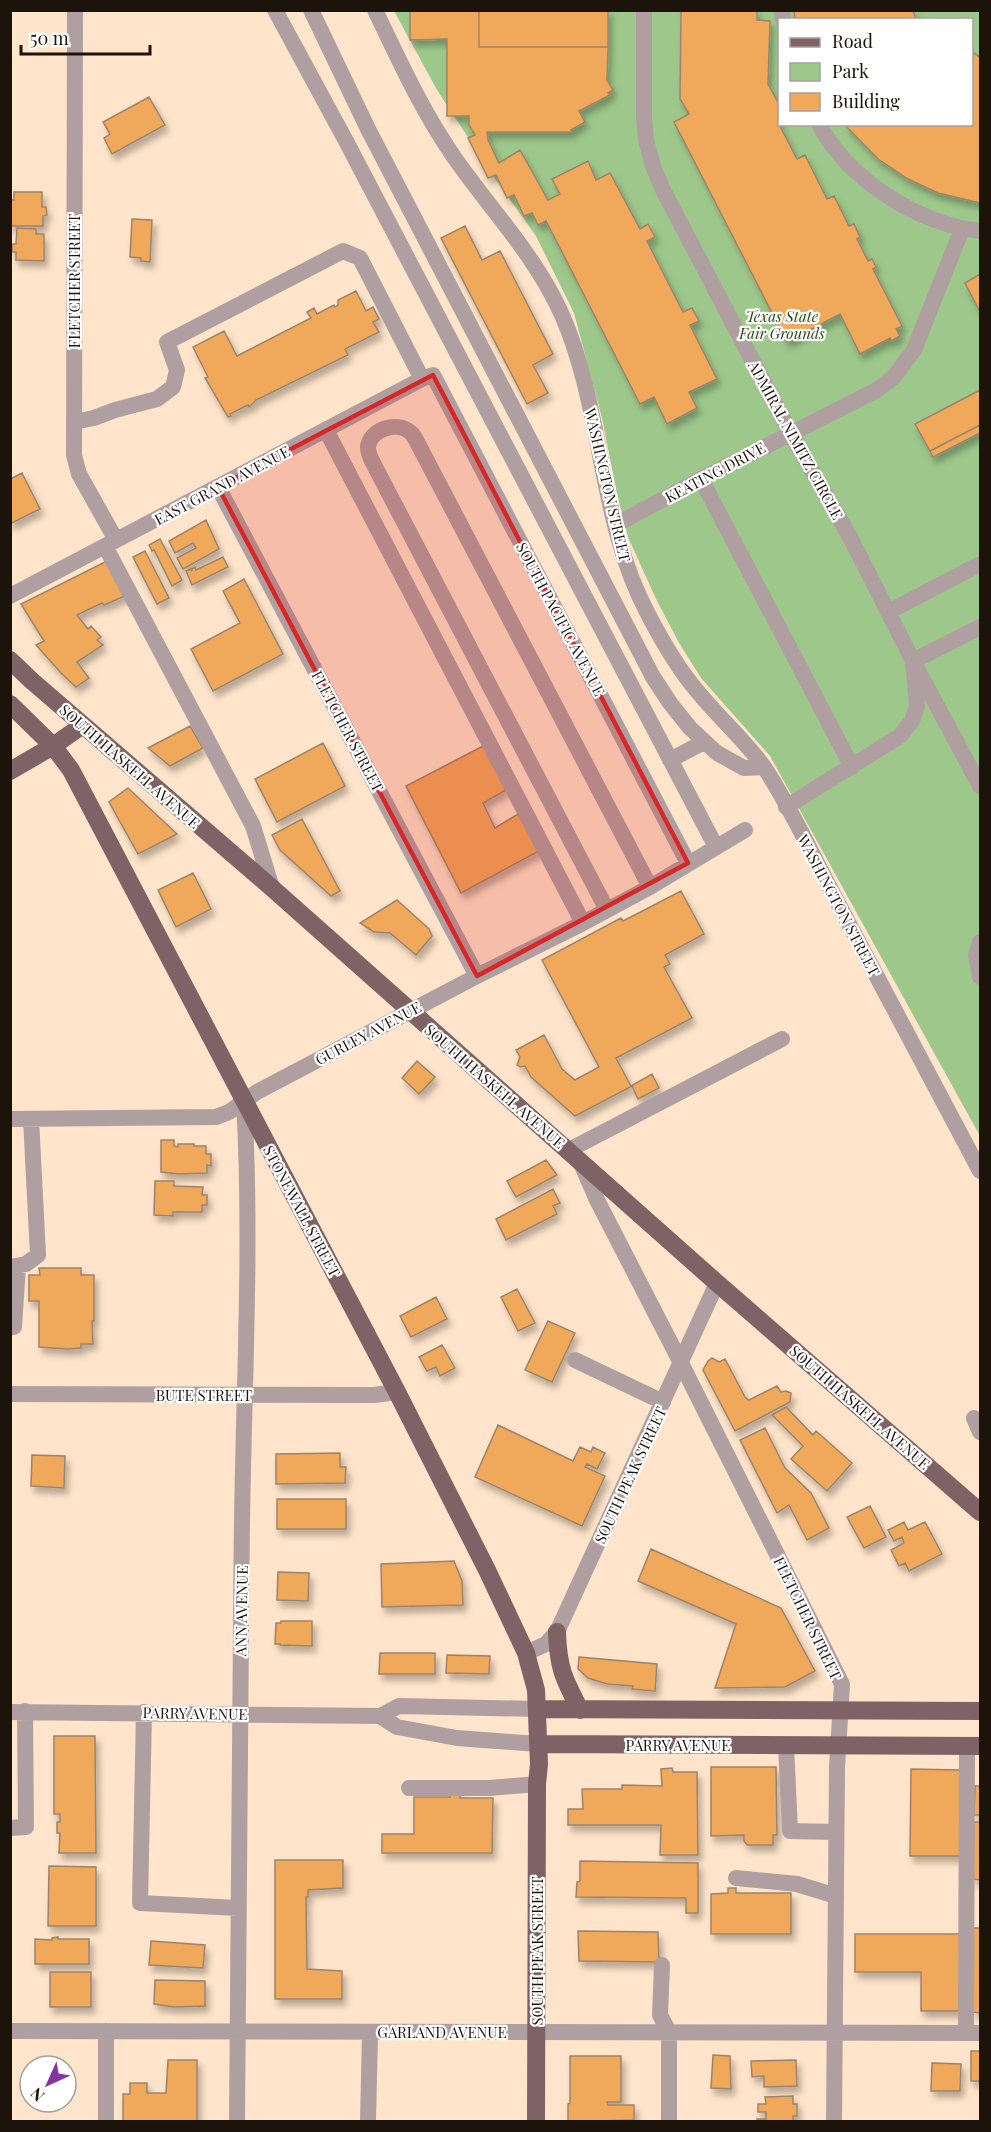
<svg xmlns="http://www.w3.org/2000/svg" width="991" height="2132" viewBox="0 0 991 2132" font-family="'Playfair Display',serif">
<defs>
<filter id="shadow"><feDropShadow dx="3.5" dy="6" stdDeviation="3" flood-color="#0004"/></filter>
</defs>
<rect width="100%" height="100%" fill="#fee4ca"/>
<path fill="#9ec88b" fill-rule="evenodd" d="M394 11H980V1136L770 756 701 678 678 641 656 599 628 537 617 494 602 418 574 313 536 236 498 183 437 90ZM780 20H972V124H780Z"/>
<path fill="#f0a85a" stroke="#9c846c" stroke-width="1.5" filter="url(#shadow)" d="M410 10H479V47H608L607 80 613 90 608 93 610 95 579 111 585 122 571 130 573 132H487L488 140 499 163 520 150 548 200 560 194 552 179 588 161 596 180 610 173 640 229 648 224 655 237 647 241 683 312 692 308 699 321 690 325 717 379 689 392 697 408 667 424 654 397 640 404 546 221 538 225 532 213 524 216 514 195 507 198 496 175 488 178 468 138 475 135 469 125V116H447V39L410 40Z
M479 10H608V47H479Z
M681 10H757V20L770 21 768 84 780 106V121L778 122 797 159 805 155 827 199 834 196 849 226 854 224 860 237 857 239 868 261 872 259 876 267 873 269 902 326 896 329 900 336 891 341 890 338 860 354 840 314 787 342 674 122 689 114 680 99Z
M794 10H913L916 20H795Z
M972 52 980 57V203L938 193 908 179 878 159 844 124H972Z
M149 97 165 125 112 154 104 138 110 134 103 122Z
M14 192H42V207H46L47 215 43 216V226H10V200H14Z
M132 219 152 220 150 262 141 261V258L130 257Z
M465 226 482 260 500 251 553 354 533 365 548 393 527 404 441 238Z
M17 228 36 229V234H44V261L16 260V252H12V244H16Z
M980 274V312L965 283Z
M356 291 366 311 373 307 379 319 373 322 379 332 345 349 348 355 256 400 249 407 248 405 230 414 231 416 228 417 205 378 208 377 193 347 224 331 237 356 311 318 307 312 314 308 317 314 334 305 335 307 338 305V300Z
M980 390V425L930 451 915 424Z
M980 425V433L933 457 930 451Z
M22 473 40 509 10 524V479Z
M206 520 219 549 183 569 177 558 196 548 193 543 175 553 169 541Z
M160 539 182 580 172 586 154 550 152 551 149 545Z
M145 551 169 598 157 604 133 557Z
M223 557 228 567 192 585 186 571 191 569 192 571V569L195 567 196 570Z
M107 561 125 596 104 605 102 603 77 615 88 629 91 626 101 637 97 640 103 645 77 662 89 678 76 687 61 673 36 645 44 641 21 604Z
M244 579 283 654 213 691 191 649 240 623 223 591Z
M190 726 203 748 170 766 148 748Z
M323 743 345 786 277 822 255 779Z
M483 746 506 790 483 803 495 828 518 814 539 851 461 893 406 786Z
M128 788 177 834 138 854 109 802Z
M302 819 340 891 331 896 280 850 272 835Z
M193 873 211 909 176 927 158 890Z
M681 891 704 934 665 955 670 964 664 967 692 1018 616 1058 631 1086 652 1074 659 1088 638 1099 632 1086 575 1116 531 1077 525 1066 520 1067 517 1065 520 1057 516 1050 544 1035 562 1069 575 1080 599 1067 542 960 621 918 623 921Z
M397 900 429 929 432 936 416 955 390 933 374 932 360 923Z
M417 1061 435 1077 419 1094 402 1078Z
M161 1140H174V1146L178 1147V1144H194V1146H206V1154H211V1166L207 1165V1173L179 1174 161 1172Z
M546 1160 557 1175 516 1197 507 1181Z
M155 1181H174V1186L203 1187 202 1195H207V1205H202V1212H173V1216L154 1215Z
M553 1189 560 1203 553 1206 557 1214 506 1240 496 1219Z
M39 1268H81V1275H94V1321H92L93 1344H81V1348L67 1349 39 1347V1301H29V1275H40Z
M517 1289 535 1323 518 1331 501 1297Z
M436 1297 447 1319 411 1337 400 1316Z
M548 1321 575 1333 552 1382 525 1370Z
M442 1345 455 1368 440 1376 436 1367 427 1371 419 1357Z
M712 1358 719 1362 725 1359 745 1397 749 1400 777 1386 781 1392 786 1391 791 1393 790 1402 735 1431 703 1370 708 1361Z
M786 1407 813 1435 816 1431 852 1463 827 1491 791 1459 803 1446 772 1415Z
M498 1425 573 1461 580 1447 591 1452 593 1447 605 1453 597 1469 587 1464 585 1467 605 1476 582 1526 475 1477Z
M765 1428 785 1468 811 1493 829 1528 807 1540 789 1505 777 1513 740 1440Z
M340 1453V1467H346L345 1483 276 1484V1454Z
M32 1455 65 1456 64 1488 31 1486Z
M277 1499H346V1529H277Z
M870 1506 886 1537 864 1548 847 1517Z
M904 1522 908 1530 925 1522 942 1554 909 1571 905 1563 899 1566 891 1550 904 1543 902 1537 894 1541 888 1530Z
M651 1549 781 1608 815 1671 785 1687 715 1688 736 1624 638 1581Z
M454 1561 462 1581 463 1605 382 1607 381 1564Z
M278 1572 309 1573 308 1601 277 1600Z
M281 1621H312V1646L280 1645V1644H275L276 1623H281Z
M380 1653H435V1674H379Z
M447 1655 490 1656 489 1674 446 1673Z
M579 1657 657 1664 655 1691 632 1689 633 1686 607 1684 588 1678 578 1669Z
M54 1736H95L96 1853H59L60 1833H57V1822H60V1814H54Z
M711 1767H776L777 1835H773V1845H747L744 1841V1835L711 1836Z
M672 1768 673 1772H697L698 1855H660L661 1825H568V1809H583L582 1789H622V1785L662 1786 661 1769Z
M911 1769 961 1770 960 1856H910Z
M975 1786H980V1815H974Z
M450 1793H460V1798H493L492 1853H382V1834H414V1797H450Z
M974 1822H980V1880L973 1879Z
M275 1860H343V1888L308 1890V1897H306L307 1969 342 1971V1999H275Z
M580 1861 698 1863V1913H686V1898L576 1897 577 1882 580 1881Z
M49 1866 96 1867V1926H48Z
M728 1888H736V1893H791V1934H711V1894L728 1893Z
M973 1928H980V2013L973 2012Z
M578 1931 658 1932 659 1962 579 1961Z
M855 1934H961L960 2011H921V1972H855Z
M58 1937V1939H89V1964H35V1939L52 1940V1938Z
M151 1941 205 1945 203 1968 149 1965Z
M50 1972H91V2007H50Z
M155 1980 205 1981V2006L174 2007 154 2004Z
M971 2051H980V2081H971Z
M713 2055 730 2056 731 2089 711 2088Z
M570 2056H621V2102H607L608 2105H634V2120L568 2122V2104L570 2103Z
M168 2060H197V2122H123V2094H130V2083H147V2093H166Z
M796 2060 797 2086 764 2087V2076L752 2077 751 2061Z
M932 2063 961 2064 960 2091H931Z
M793 2096V2104H797V2116H793V2122H757V2119H766V2112H758V2104H766L765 2097Z"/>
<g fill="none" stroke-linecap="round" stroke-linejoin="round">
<path stroke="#b09fa1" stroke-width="16" d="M75 10 74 455 79 474 116 540
M275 10 346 141 716 847
M311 10 368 129 653 677 670 703 690 728 717 753 744 768 763 767
M375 10C399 60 422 111 454 157 490 209 536 256 562 315 604 411 598 521 648 614 662 641 678 669 698 692 719 718 745 740 764 767 793 811 815 861 840 907 887 995 934 1083 980 1171
M644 10V117L646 140 653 166 663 190 790 432 850 537 913 661 917 706 912 721 900 736 786 807
M782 10 783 20
M819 124C848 180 919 224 980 231
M74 422 94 418 115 410 157 399 173 387 177 370 167 342 343 251 360 258 422 379
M326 430 583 923
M701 479 852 767
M218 487 477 976
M615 525 701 479 875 391 894 377 914 350 962 229
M105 546 253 826 272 888
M10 596 422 379 433 375 688 863
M888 612 980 564
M980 627 913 661 980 786
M670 760 704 742
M607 910 372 461C370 457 368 452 368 447 370 429 397 421 410 432 413 434 414 437 416 440L650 887
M980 942 976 955 980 977
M10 1119 216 1117 229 1112 257 1092 477 976 583 923 650 887 745 830
M569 1150 782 1039
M580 1161 597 1200 681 1363 842 1684 837 1767 834 2122
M10 1267 26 1264 38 1255 31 1119
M10 1327H14L18 1266
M575 1360 663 1402
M10 1394 374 1395 397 1392
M974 1418 980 1432
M526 1653 546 1644 557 1632 717 1283
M10 1712 380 1716 399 1706 537 1709
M144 1712 140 1903 238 1908
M380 1716 397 1727 457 1738 538 1744
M786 1745 790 1831 836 1832
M409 1788H490L537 1784
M10 1828 26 1827 25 1711
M736 1878 797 1884 836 1896
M662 1965 660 2015 669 2032V2122
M10 2031 980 2033
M966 2033 967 1746
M106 2122V2031
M237 2122C239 1921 239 1721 242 1521 244 1382 252 1241 244 1101
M368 2122 370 2032"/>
<path stroke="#7f6266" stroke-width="18" d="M10 660 32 681 272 888 717 1283 980 1512
M10 704 53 746 71 770 397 1392 487 1570 526 1653 536 1690 539 1764 537 1784 536 2122
M10 771 53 746 83 725
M557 1632C558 1668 564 1679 580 1710
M537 1709 980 1711
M538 1744 980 1746"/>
</g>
<path fill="#d62828" fill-opacity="0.2" stroke="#d62828" stroke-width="4.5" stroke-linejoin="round" d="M433 375 688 863 477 976 218 487Z"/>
<g text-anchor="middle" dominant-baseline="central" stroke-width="4.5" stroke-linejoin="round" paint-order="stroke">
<g font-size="15" fill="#1c130a" stroke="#fff">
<text transform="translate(74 281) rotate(-90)">FLETCHER STREET</text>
<text transform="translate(796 440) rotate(61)">ADMIRAL NIMITZ CIRCLE</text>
<text transform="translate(715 472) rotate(-28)">KEATING DRIVE</text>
<text transform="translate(222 485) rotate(-28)">EAST GRAND AVENUE</text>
<text transform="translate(608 485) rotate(77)">WASHINGTON STREET</text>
<text transform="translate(561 619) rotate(62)">SOUTH PACIFIC AVENUE</text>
<text transform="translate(348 731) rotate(62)">FLETCHER STREET</text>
<text transform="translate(130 766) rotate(41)">SOUTH HASKELL AVENUE</text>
<text transform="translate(839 905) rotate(62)">WASHINGTON STREET</text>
<text transform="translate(368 1033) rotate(-28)">GURLEY AVENUE</text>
<text transform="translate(495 1086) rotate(41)">SOUTH HASKELL AVENUE</text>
<text transform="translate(302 1211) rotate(62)">STONEWALL STREET</text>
<text x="204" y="1395">BUTE STREET</text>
<text transform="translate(860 1407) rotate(41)">SOUTH HASKELL AVENUE</text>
<text transform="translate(630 1475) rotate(-65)">SOUTH PEAK STREET</text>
<text transform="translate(241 1611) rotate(-89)">ANN AVENUE</text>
<text transform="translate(808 1618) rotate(64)">FLETCHER STREET</text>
<text transform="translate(195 1713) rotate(1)">PARRY AVENUE</text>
<text x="678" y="1745">PARRY AVENUE</text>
<text transform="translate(537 1951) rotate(-90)">SOUTH PEAK STREET</text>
<text x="442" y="2032">GARLAND AVENUE</text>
</g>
<g font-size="15" font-style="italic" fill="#254910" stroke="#fff">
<text x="782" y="316">Texas State<tspan x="782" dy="17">Fair Grounds</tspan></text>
</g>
</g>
<rect width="991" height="2132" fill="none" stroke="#1c130a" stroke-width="24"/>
<rect x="778" y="18" width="195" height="108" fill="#ffffff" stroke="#a4a19d" stroke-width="1.5"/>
<rect x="790" y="38" width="30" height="9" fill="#7f6266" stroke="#a4a19d" stroke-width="1.5"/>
<text x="832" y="48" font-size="18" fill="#1c130a">Road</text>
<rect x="790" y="63" width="30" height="18" fill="#9ec88b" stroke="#a4a19d" stroke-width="1.5"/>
<text x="832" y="78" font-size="18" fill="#1c130a">Park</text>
<rect x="790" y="93" width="30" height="18" fill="#f0a85a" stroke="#a4a19d" stroke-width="1.5"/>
<text x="832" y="108" font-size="18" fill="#1c130a">Building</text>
<g transform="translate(48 2084) rotate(225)"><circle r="28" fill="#ffffff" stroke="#a4a19d" stroke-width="1.5"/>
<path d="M0-4.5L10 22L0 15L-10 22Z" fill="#8335a6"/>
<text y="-9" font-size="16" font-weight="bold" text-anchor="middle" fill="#1c130a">N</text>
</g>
<path d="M21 45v9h129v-9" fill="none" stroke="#1c130a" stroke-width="3"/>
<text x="30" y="45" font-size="18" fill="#1c130a" stroke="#ffffff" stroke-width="4.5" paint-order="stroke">50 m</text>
</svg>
